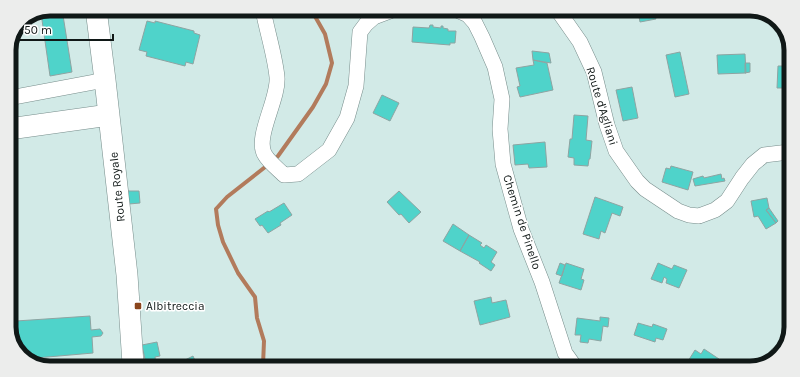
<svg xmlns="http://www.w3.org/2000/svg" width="800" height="377" viewBox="0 0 800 377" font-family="Karla,sans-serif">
<rect width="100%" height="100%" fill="#d2eae7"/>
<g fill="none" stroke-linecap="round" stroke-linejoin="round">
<path stroke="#b27b5c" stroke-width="4" d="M274 160 278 156 313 107 326 84 332 63 325 34 312 11
M263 365 264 341 257 318 255 297 238 273 223 242 218 225 216 209 227 197 269 164"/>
</g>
<path fill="#4fd3ca" stroke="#8ea4a2" d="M50 9H62L72 72 50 76 41 13Z
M638 12 654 13 656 19 640 22Z
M147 21 155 23V21L194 31V33L200 35 193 64 186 62 185 66 146 56 147 52 139 50Z
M430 25H433V27L441 28V26H443V28L448 29V31H456L455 43H450V45L412 42 413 27 429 28Z
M532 51 549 53 551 63 533 60Z
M680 52 689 94 675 97 666 55Z
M745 54 746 73 718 74 717 55Z
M533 60 547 63 553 90 520 97 517 87 520 86 516 68 534 65Z
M745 63H750V72L745 73Z
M778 66H788V78H791L790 120H786V94H785V88H777Z
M632 87 638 118 623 121 616 90Z
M382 95 399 103 390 121 373 113Z
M574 115 588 116 586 140 592 141 590 159H589L588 166 574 165V158L568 157 570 139H572Z
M545 142 547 167 529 168 528 164 515 165 513 145Z
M671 166 693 172 688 190 662 182 666 168 670 169Z
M721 174 722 179 724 178 725 181 695 186 693 179 703 176 704 178Z
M128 191H139L140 203 129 204Z
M399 191 421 212 409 223 401 214 399 215 387 202Z
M595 197 623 207 620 216 612 213 605 233 601 231 599 239 583 234Z
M767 198 769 208 766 210 776 223 766 229 758 216 754 217 751 201Z
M284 203 292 215 280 223 281 225 268 233 262 225 260 226 255 219 268 211 269 212Z
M769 208 778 221 776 223 766 210Z
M453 224 469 235 460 251 443 241Z
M469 235 482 243 480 245 484 248 486 245 497 252 491 262 495 265 491 271 479 263 480 262 460 251Z
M560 263 565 265 562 276 556 274Z
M566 263 584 269 581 279 584 280 581 290 559 283Z
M658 263 672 269 674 265 687 270 679 288 666 283 667 279 664 277 662 283 651 279Z
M491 297 492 303 506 300 510 317 480 325 474 301Z
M90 316 91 330 100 329 103 333 101 336 92 337 93 353 36 358 37 364H32L16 350 9 329V320L16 319V321Z
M600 317 609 318 608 327 603 326 601 341 589 339 588 343 580 342 581 335H575L577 318 600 321Z
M638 323 652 327 653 324 667 329 663 340 656 338 655 342 634 335Z
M157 342 160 356 155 357 156 364H146L142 345Z
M704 349 719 359 713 368H687L685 366 695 350 701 354Z
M193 356 197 365H180L179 363Z"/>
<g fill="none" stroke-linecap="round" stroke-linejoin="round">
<g stroke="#778d8b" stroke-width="16">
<path id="street" d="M263 10C267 31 275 56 277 77 279 99 254 138 265 155 269 162 278 169 284 175L298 174 329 150 347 118 356 86 360 32 366 24 374 17 390 11
M459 11 468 15 475 23 482 37 495 67 502 99 500 129 503 164 521 229 542 282 565 353 575 367
M559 12 580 42 594 72 607 125 616 151 637 181 645 189 678 211 689 215 699 216 715 210 727 201 742 178 753 164 764 155 789 152
M9 98 105 80
M777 355V356"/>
</g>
<g stroke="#778d8b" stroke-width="22">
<path id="secondary" d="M96 9 105 80 127 275 133 364
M9 129 109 115"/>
</g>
<use href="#street" stroke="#fff" stroke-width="15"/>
<use href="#secondary" stroke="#fff" stroke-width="21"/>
</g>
<rect fill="#8a451c" stroke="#fff" stroke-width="1.5" x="134" y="302" width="8" height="8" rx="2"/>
<g text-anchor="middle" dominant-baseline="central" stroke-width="3" stroke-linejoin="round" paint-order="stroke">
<g font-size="12" fill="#101817" stroke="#fff">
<text transform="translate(602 106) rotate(73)">Route d'Agliani</text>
<text transform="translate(117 187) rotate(-96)">Route Royale</text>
<text transform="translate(522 222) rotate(72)">Chemin de Pinello</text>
</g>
<g font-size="12" fill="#101817" stroke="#fff" text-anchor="start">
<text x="146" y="306">Albitreccia</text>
</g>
</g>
<path d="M0 0H800V377H0ZM50 16H750A34 34 0 0 1 784 50V327A34 34 0 0 1 750 361H50A34 34 0 0 1 16 327V50A34 34 0 0 1 50 16Z" fill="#ecedec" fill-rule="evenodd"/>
<path fill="none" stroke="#101817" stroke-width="5" d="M50 16H750A34 34 0 0 1 784 50V327A34 34 0 0 1 750 361H50A34 34 0 0 1 16 327V50A34 34 0 0 1 50 16Z"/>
<path d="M18 34v6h95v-6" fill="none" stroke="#101817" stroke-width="2"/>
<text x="24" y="34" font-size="12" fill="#101817" stroke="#ffffff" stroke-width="3" paint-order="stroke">50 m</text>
</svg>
